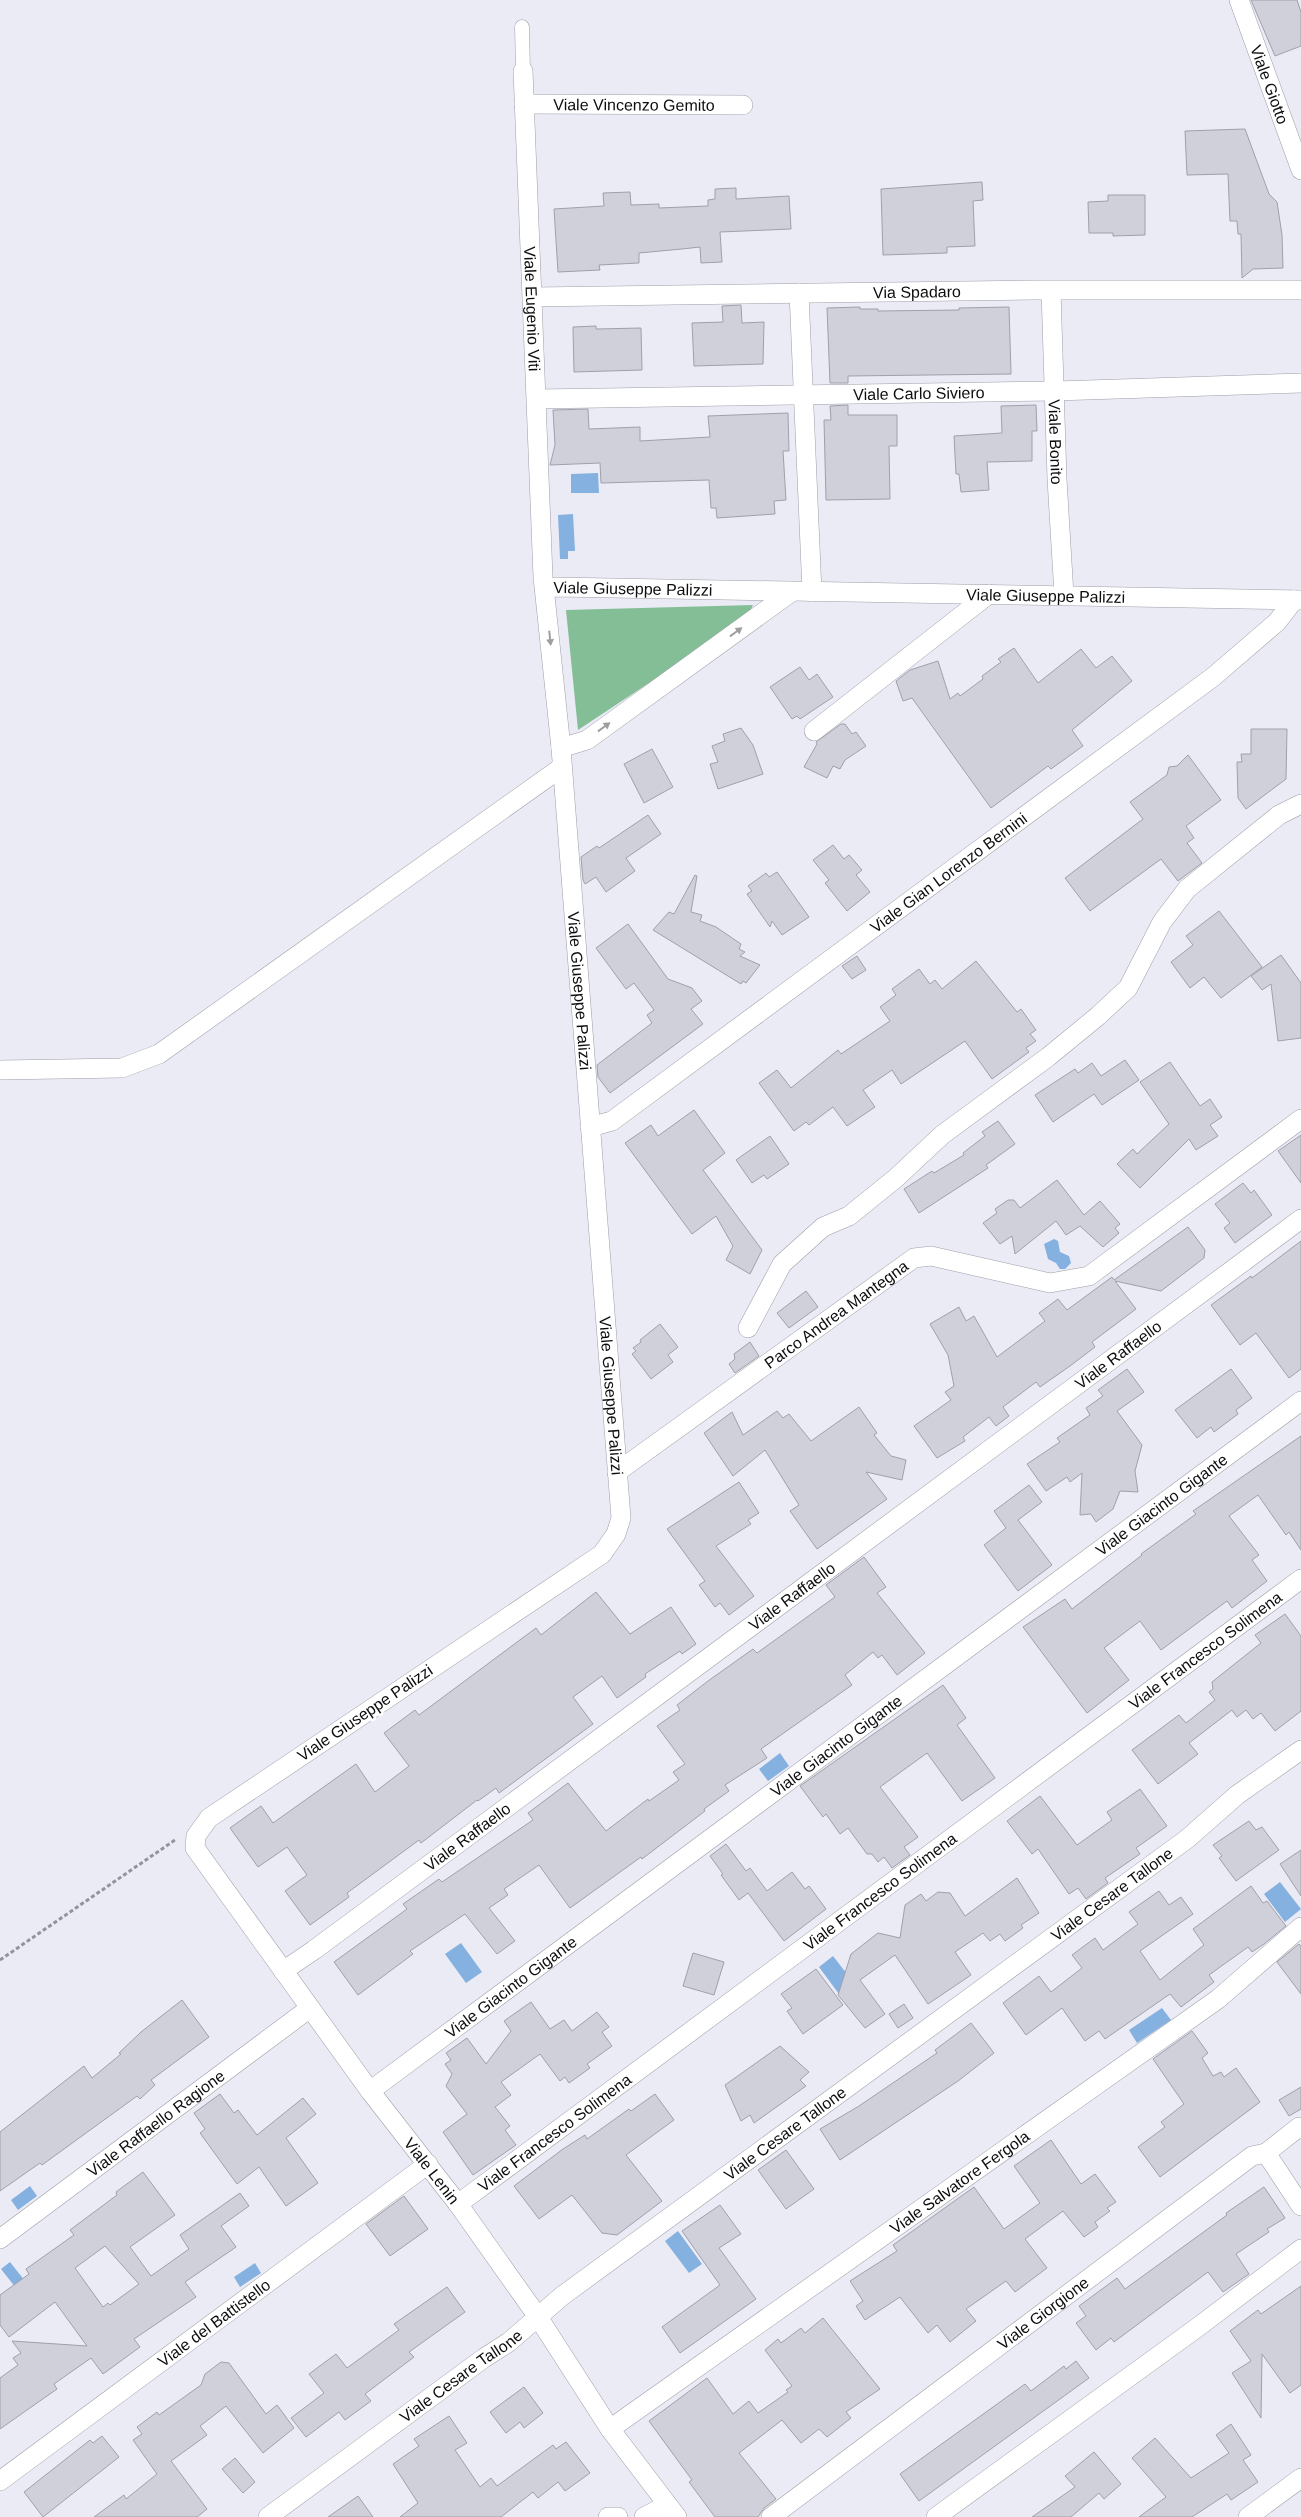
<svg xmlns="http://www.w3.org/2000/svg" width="1301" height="2517" viewBox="0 0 1301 2517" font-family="Arial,sans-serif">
<rect width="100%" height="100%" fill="#ebebf6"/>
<path fill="#84be97" d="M753 605 747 618 578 730 566 610Z"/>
<path fill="#84b1df" d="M598 473 599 493H571V474Z
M573 514 575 551H568V559H560L558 515Z
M1054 1239 1058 1241 1060 1252 1069 1256 1071 1263 1065 1269H1060L1056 1263 1048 1259 1044 1244Z
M780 1753 789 1766 768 1781 759 1769Z
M1280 1882 1301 1909 1285 1922 1264 1894Z
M461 1943 482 1972 466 1983 445 1954Z
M833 1956 854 1983 839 1994 819 1967Z
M1162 2008 1171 2020 1137 2043 1129 2030Z
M30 2186 37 2196 18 2210 11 2200Z
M678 2231 702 2264 689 2273 665 2241Z
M10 2262 25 2281 16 2288 1 2269Z
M255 2263 261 2273 240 2287 234 2277Z"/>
<path fill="#cfd0da" stroke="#a0a0aa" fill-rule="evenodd" d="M1251 0H1297L1301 12V46L1275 56Z
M1245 129 1269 194 1277 202 1282 235 1283 268 1253 269 1242 278 1241 234H1238L1237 221H1230L1228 174 1187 175 1185 131Z
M982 182 983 200 973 201 975 246 947 247V253L883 255 881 189Z
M736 188V199L789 196 791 229 720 232 722 262 701 263 700 247 682 249 639 253V263L599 265 600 270 558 272 554 209 604 206 603 193 630 192 631 205 659 204V208L708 206V200L715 199V189Z
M1108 195H1145V235L1113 236V233H1089L1088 202 1108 201Z
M741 305 742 323 764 322 763 364 694 366 692 323 723 322 722 306Z
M860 307V309H878V311L959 310V308L1009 307 1011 374 848 376V383H830L827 308Z
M596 326V329L641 328 642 370 574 372 573 327Z
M848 405V415H897V446H889L890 499 826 500 824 420H831L830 406Z
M1036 405 1037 431H1032V461L987 462 989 490 961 492 959 474H956L954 436 1002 433 1001 406Z
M588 409 589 429 640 427V441L710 437 708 416 788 413 789 451H783L786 500 774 501 775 514 717 518 716 508H711L709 480 601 483 600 463 550 465 555 445 553 410Z
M1014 648 1038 683 1081 649 1096 668 1112 656 1132 681 1072 730 1083 746 1051 769 1048 766 991 808 912 698 903 701 896 681 910 670 938 661 950 699 958 693 960 696 983 679 982 676 1001 662 998 659Z
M800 667 809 680 817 674 833 697 800 719 797 716 792 719 770 687Z
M841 724H845L852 734 856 732 866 746 845 760 840 769 833 766 827 778 804 767 817 744 816 742Z
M741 728 753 745 763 774 718 789 710 764 718 762 712 746 725 741 723 734Z
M1251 729H1287L1286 779 1246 809 1238 798 1237 762H1242L1241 754H1251Z
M652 749 673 787 644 803 624 764Z
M1188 755 1221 800 1186 826 1194 838 1187 843 1202 863 1178 881 1161 859 1090 911 1065 878 1143 819 1130 802 1167 775 1169 767 1177 766Z
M648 815 661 834 626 858 635 871 606 892 596 877 585 884 583 880 581 857 597 846 599 848Z
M833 845 844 859 849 855 862 870 856 875 870 892 847 911 825 883 829 880 813 860Z
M777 872 809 917 782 935 772 921 770 927 747 894 752 891 748 886 766 873 769 877Z
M695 875 697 876 691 912 702 915 700 921 716 927 741 944 739 949 745 952 740 956 760 965 746 983 743 981 741 984 653 930 669 912 674 914Z
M1219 911 1262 967 1221 998 1204 977 1190 988 1171 962 1193 945 1186 936Z
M628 924 668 979 692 988 702 1001 691 1009 703 1024 610 1093 598 1077 597 1065 652 1023 647 1015 654 1010 634 983 626 989 596 948Z
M1281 955 1301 983V1038L1278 1041 1271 984 1262 990 1251 976Z
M857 956 866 970 852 979 842 966Z
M976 961 1017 1012 1021 1009 1036 1030 1030 1034 1036 1041 1026 1048 1029 1052 992 1079 965 1041 901 1084 892 1070 863 1090 875 1107 847 1126 833 1107 809 1125 806 1122 794 1131 759 1083 777 1070 791 1088 838 1050 841 1054 890 1021 880 1007 896 995 892 989 919 969 930 984 935 980 942 989Z
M1125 1060 1139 1080 1102 1105 1094 1094 1053 1122 1035 1095 1075 1069 1078 1073 1092 1063 1101 1076Z
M1170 1062 1200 1106 1210 1099 1222 1117 1210 1125 1218 1136 1196 1150 1189 1139 1140 1188 1117 1164 1133 1149 1137 1154 1169 1124 1140 1082Z
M694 1110 725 1153 703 1170 762 1250 750 1274 726 1260 733 1246 716 1216 692 1234 625 1143 651 1125 658 1136Z
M998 1121 1015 1144 986 1165 988 1168 919 1213 904 1189 932 1171 934 1173 964 1155 963 1153 985 1136 982 1132Z
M1301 1135V1183L1278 1151Z
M770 1136 789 1164 767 1179 764 1175 752 1183 736 1160Z
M1057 1180 1084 1215 1100 1201 1120 1224 1115 1228 1119 1233 1103 1247 1080 1226 1066 1235 1056 1221 1015 1254 1012 1236 1000 1244 983 1223 997 1213 995 1209 1008 1200H1014L1020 1208Z
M1243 1183 1251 1193 1254 1190 1272 1215 1235 1243 1224 1228 1230 1223 1215 1204Z
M1188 1227 1205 1250 1204 1258 1161 1291 1115 1281 1136 1309 1092 1342 1095 1347 1070 1366 1040 1387 1036 1382 1003 1407 1009 1416 996 1426 989 1417 963 1437 965 1441 937 1458 914 1426 951 1400 945 1392 954 1386 948 1355 930 1324 959 1307 966 1321 974 1316 997 1357 1045 1321 1039 1313 1058 1299 1067 1310 1112 1277 1114 1280Z
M1301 1241V1369L1289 1378 1256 1333 1240 1345 1211 1305 1251 1276 1252 1278Z
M806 1291 818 1307 789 1328 777 1313Z
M660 1324 678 1347 668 1355 673 1362 651 1379 632 1354 636 1351 633 1348 641 1342 640 1340Z
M750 1342 759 1356 735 1373 729 1364 735 1359 734 1354Z
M1127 1369 1144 1392 1117 1411 1142 1445 1135 1471 1138 1492 1120 1491 1113 1509 1096 1522 1091 1514 1080 1515 1082 1473 1070 1482 1067 1477 1046 1491 1027 1464 1060 1442 1057 1438 1090 1415 1086 1408 1103 1396 1098 1390Z
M1231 1369 1252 1398 1236 1410 1238 1414 1214 1432 1211 1427 1197 1438 1175 1410Z
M859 1407 877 1433 874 1435 891 1456 906 1460 902 1480 866 1472 887 1499 817 1549 790 1511 799 1505 765 1450 733 1476 704 1433 732 1412 743 1435 777 1411 783 1418 789 1414 811 1441Z
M1301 1436V1550L1289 1532 1286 1535 1258 1495 1229 1516 1259 1555 1252 1560 1267 1581 1232 1608 1227 1601 1161 1650 1140 1621 1104 1648 1129 1680 1087 1713 1023 1627 1065 1599 1072 1609 1142 1555 1141 1554 1196 1514 1193 1511Z
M739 1482 759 1513 748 1520 751 1524 716 1546 754 1596 729 1615 720 1603 715 1607 699 1585 705 1581 667 1529Z
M1029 1485 1042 1502 1018 1520 1052 1565 1018 1591 984 1545 1006 1528 994 1511Z
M864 1557 886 1587 877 1593 925 1653 897 1675 882 1655 878 1658 873 1652 845 1675 852 1685 761 1749 767 1758 725 1785 729 1791 704 1809 705 1811 642 1859 641 1857 570 1908 539 1865 504 1889 508 1895 489 1908 515 1941 497 1954 465 1914 410 1951 413 1954 358 1995 334 1962 407 1909 403 1904 439 1879 442 1882 533 1820 528 1813 568 1783 606 1831 648 1799 649 1801 679 1780 673 1772 685 1764 657 1726 680 1710 677 1705 708 1681 753 1649 757 1653 835 1597 826 1585Z
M596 1592 630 1634 671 1607 696 1644 682 1654 680 1651 645 1674 646 1677 617 1698 602 1676 573 1697 593 1724 499 1793 496 1788 478 1801 477 1800 421 1843 419 1840 347 1893 349 1897 310 1925 285 1891 307 1875 287 1847 258 1867 230 1828 261 1806 273 1823 356 1764 375 1792 409 1766 384 1733 415 1710 419 1715 536 1628 541 1635Z
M1285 1614 1301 1636V1711L1275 1731 1261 1713 1253 1719 1246 1710 1237 1717 1232 1710 1189 1743 1198 1754 1158 1784 1132 1750 1179 1715 1186 1723 1215 1700 1209 1692 1213 1689 1212 1682 1261 1643 1255 1635Z
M943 1685 966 1718 957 1725 995 1778 962 1801 927 1753 880 1787 918 1837 904 1847 910 1855 892 1868 884 1857 878 1862 872 1854H867L848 1828 840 1834 826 1814 823 1817 800 1786Z
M1140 1789 1167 1826 1136 1848 1140 1854 1105 1878 1108 1883 1086 1899 1078 1888 1069 1894 1038 1849 1032 1854 1007 1821 1040 1796 1077 1845 1112 1820 1107 1812Z
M1249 1821 1256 1830 1262 1827 1279 1850 1236 1881 1219 1858 1222 1856 1213 1845Z
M726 1844 746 1871 750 1868 767 1891 792 1872 805 1889 809 1886 826 1909 784 1941 748 1893 739 1900 721 1875 723 1874 710 1856Z
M1301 1850V1896L1280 1864Z
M1017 1878 1039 1913 1021 1925 1023 1928 1005 1941 1000 1934 990 1941 983 1933 955 1952 971 1975 928 2004 895 1955 860 1980 885 2014 865 2028 838 1995 851 1954 878 1933 900 1938 905 1905 921 1894 926 1901 938 1892 950 1893 965 1916Z
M1251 1886 1263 1903 1267 1901 1286 1926 1264 1944 1252 1952 1248 1947 1209 1975 1214 1982 1181 2007 1170 1994 1105 2039 1099 2031 1085 2041 1062 2008 1026 2035 1003 2003 1039 1976 1051 1992 1082 1968 1072 1955 1095 1938 1103 1950 1138 1924 1129 1912 1159 1891 1169 1905 1181 1897 1193 1914 1140 1951 1160 1980 1204 1945 1193 1929Z
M1299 1944 1301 1946V1994L1277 1962Z
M693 1953 724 1962 714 1995 683 1986Z
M816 1969 843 2005 803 2034 787 2011 792 2008 781 1994Z
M182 2000 209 2037 151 2080 155 2085 140 2099 137 2096 42 2165 40 2163 0 2191V2132L84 2066 92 2078 121 2054 119 2053 141 2032Z
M531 2002 550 2029 564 2020 572 2031 597 2012 609 2027 602 2032 612 2046 587 2064 590 2068 569 2083 565 2077 560 2081 540 2054 501 2082 511 2095 495 2107 510 2126 505 2130 516 2145 473 2175 443 2132 467 2114 446 2086 452 2074 445 2064 451 2060 446 2053 467 2038 486 2064 511 2031 504 2021Z
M904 2004 913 2018 898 2028 889 2014Z
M971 2023 994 2053 958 2081 840 2160 820 2129 859 2106 937 2053 935 2050Z
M1192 2031 1208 2053 1202 2058 1213 2076 1221 2072 1224 2077 1236 2068 1260 2102 1160 2177 1138 2147 1165 2127 1161 2122 1184 2104 1153 2059Z
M780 2046 809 2072 800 2080 806 2086 754 2123 750 2115 741 2121 725 2085Z
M1301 2087V2109L1289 2116 1279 2100Z
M220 2094 234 2113 238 2110 257 2135 303 2098 316 2114 286 2138 318 2183 286 2206 259 2167 237 2184 200 2133 205 2129 194 2113Z
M655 2094 674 2120 626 2155 662 2201 617 2235 602 2233 572 2195 539 2219 514 2186 563 2149 585 2135 587 2139 629 2109 631 2111Z
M1051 2140 1081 2184 1095 2174 1116 2202 1107 2208 1110 2211 1095 2222 1098 2227 1084 2237 1063 2211 1025 2239 1047 2268 1015 2292 1006 2281 966 2309 976 2321 950 2342 937 2325 928 2333 900 2297 865 2320 856 2306 863 2301 850 2281 897 2251 893 2245 974 2187 1004 2229 1040 2203 1014 2166Z
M786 2150 814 2189 786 2209 758 2170Z
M143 2172 175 2215 130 2247 151 2276 189 2249 180 2235 240 2193 249 2206 221 2226 236 2247 185 2282 196 2297 134 2339 140 2347 103 2374 91 2358 54 2384 57 2389 0 2429V2378L18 2365 13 2358 21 2353 12 2341 87 2346 55 2302 9 2337 0 2325V2295L29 2274 26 2269 74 2235 70 2230 117 2195 116 2192ZM105 2246 139 2284 110 2305 108 2303 103 2307 75 2268Z
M1264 2187 1285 2218 1267 2229 1269 2232 1236 2254 1249 2274 1223 2292 1208 2272 1114 2342 1111 2338 1096 2350 1076 2323 1086 2316 1079 2306 1117 2278 1125 2289 1227 2215 1226 2213Z
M404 2196 428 2229 390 2256 366 2224Z
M720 2205 741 2234 719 2248 756 2299 680 2353 662 2327 720 2285 682 2231Z
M1301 2286V2385L1290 2393 1262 2354 1261 2418 1232 2373 1251 2361 1230 2331 1258 2310 1261 2314Z
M447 2287 465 2312 409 2352 414 2357 365 2394 371 2401 345 2420 339 2412 306 2437 291 2418 324 2393 309 2374 336 2354 347 2368 399 2330 394 2324Z
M823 2318 880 2389 846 2412 851 2418 827 2437 819 2429 801 2443 782 2420 739 2453 776 2499 764 2508 758 2517H715L689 2482 692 2480 649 2421 707 2378 733 2414 749 2401 758 2413 788 2392 786 2390 792 2386 765 2350 778 2339 781 2343 801 2328 805 2333Z
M1076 2361 1089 2378 919 2501 900 2474 1025 2384 1031 2391 1064 2366 1066 2369Z
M221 2362 229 2363 266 2414 277 2405 294 2428 263 2453 226 2406 200 2426 207 2435 171 2461 207 2509 197 2517H94L124 2495 126 2499 157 2474 133 2440 142 2434 137 2427 157 2412 159 2415 201 2385 205 2374Z
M524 2387 543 2413 524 2428 520 2422 506 2433 490 2412Z
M449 2416 467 2443 455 2450 480 2487 491 2478 497 2486 553 2445 556 2449 566 2442 590 2473 565 2491 558 2482 538 2498 533 2492 501 2517H400L418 2503 393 2464 419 2446 414 2439Z
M1231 2424 1251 2455 1243 2460 1258 2482 1231 2500 1227 2494 1192 2517H1139L1166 2497 1132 2458 1155 2438 1191 2478 1229 2453 1216 2435Z
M102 2436 119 2457 43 2517 24 2492 90 2440 93 2443Z
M1094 2452 1121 2484 1104 2499 1099 2493 1071 2517H1032L1075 2487 1065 2476Z
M235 2458 255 2482 243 2493 222 2469Z
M358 2496 373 2517H328Z"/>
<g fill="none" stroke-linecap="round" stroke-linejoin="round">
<g stroke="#9d9ea8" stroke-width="15">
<path id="pedestrian" d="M522 27 523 71"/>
</g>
<g stroke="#9d9ea8" stroke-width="20">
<g id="minor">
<path id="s1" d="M1239 0 1301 170"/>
<path id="s2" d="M523 71 543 577 561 748 621 1518 616 1534 602 1554 209 1818 196 1836 195 1848 370 2091 458 2204 538 2317 610 2429 677 2517"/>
<path id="s3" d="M524 104 743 105"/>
<path id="s4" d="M1051 291 1057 479 1064 595"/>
<path d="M799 293 812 592"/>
<path id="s5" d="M533 297 1035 290H1301"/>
<path id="s6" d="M538 399 1056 391 1301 383"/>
<path id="s7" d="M545 589 556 587 1301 600"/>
<path d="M814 731 989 594"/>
<path d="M561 748 587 740 790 593"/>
<path d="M0 1070 122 1068 159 1054 562 767"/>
<path id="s8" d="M590 1127 612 1121 1213 677 1277 622 1294 600"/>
<path d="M748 1328 782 1264 823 1227 849 1216 896 1178 942 1135 1048 1057 1098 1016 1128 988 1162 922 1187 889 1279 815 1301 804"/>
<path id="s9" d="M617 1472 914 1258 931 1256 1050 1283 1089 1276 1301 1119"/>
<path id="s10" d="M283 1971 314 1950 1301 1219"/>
<path id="s11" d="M370 2091 1301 1401"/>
<path d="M1266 2153 1299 2127 1301 2129"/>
<path id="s12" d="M458 2204 1301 1579"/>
<path id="s13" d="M0 2239 310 2008"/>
<path id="s14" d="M610 2429 1218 1999 1301 1927"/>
<path id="s15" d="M0 2481 428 2164"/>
<path id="s16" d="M268 2517 484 2358 509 2342 562 2296 1187 1839 1237 1795 1301 1750"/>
<path d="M608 2517H618"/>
<path d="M644 2517 667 2505"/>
<path id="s17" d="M771 2517 1252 2156 1266 2153 1301 2206"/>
<path d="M936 2517 1198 2327 1301 2249"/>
<path d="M1248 2517 1301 2478"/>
</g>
</g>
<path stroke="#93939b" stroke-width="3" stroke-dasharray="4 2.5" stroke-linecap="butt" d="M0 1960 175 1840"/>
<use href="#pedestrian" stroke="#fff" stroke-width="14"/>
<use href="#minor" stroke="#fff" stroke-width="19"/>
</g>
<defs><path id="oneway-solid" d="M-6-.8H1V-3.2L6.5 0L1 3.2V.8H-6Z" transform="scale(1.25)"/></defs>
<g fill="#9e9e9f">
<use href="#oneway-solid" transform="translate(736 632) rotate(-36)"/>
<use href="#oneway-solid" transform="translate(550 638) rotate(84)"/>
<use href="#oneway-solid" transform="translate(604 727) rotate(-36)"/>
</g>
<g text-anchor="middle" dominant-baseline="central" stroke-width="5" stroke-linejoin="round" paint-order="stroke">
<g font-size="16" fill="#0d0d10" stroke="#fff">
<text stroke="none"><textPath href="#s1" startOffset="90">Viale Giotto</textPath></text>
<text stroke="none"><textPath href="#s3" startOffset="110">Viale Vincenzo Gemito</textPath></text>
<text stroke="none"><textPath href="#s5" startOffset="384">Via Spadaro</textPath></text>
<text stroke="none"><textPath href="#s2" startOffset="238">Viale Eugenio Viti</textPath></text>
<text stroke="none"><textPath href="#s6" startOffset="381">Viale Carlo Siviero</textPath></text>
<text stroke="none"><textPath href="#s4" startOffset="151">Viale Bonito</textPath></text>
<text stroke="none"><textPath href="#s7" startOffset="88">Viale Giuseppe Palizzi</textPath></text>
<text stroke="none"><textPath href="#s7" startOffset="501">Viale Giuseppe Palizzi</textPath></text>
<text stroke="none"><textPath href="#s8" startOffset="441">Viale Gian Lorenzo Bernini</textPath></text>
<text stroke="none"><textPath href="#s2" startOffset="922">Viale Giuseppe Palizzi</textPath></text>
<text stroke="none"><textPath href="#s9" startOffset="270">Parco Andrea Mantegna</textPath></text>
<text stroke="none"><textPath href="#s10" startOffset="1038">Viale Raffaello</textPath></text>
<text stroke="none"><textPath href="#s2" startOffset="1328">Viale Giuseppe Palizzi</textPath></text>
<text stroke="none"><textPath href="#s11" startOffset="985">Viale Giacinto Gigante</textPath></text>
<text stroke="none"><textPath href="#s10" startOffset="632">Viale Raffaello</textPath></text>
<text stroke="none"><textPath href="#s12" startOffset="930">Viale Francesco Solimena</textPath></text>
<text transform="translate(365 1713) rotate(-34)">Viale Giuseppe Palizzi</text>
<text stroke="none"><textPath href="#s11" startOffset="580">Viale Giacinto Gigante</textPath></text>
<text stroke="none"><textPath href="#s10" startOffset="228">Viale Raffaello</textPath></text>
<text stroke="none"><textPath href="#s12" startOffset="525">Viale Francesco Solimena</textPath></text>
<text stroke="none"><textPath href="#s16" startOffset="1049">Viale Cesare Tallone</textPath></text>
<text stroke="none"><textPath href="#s11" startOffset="175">Viale Giacinto Gigante</textPath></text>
<text stroke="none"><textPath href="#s13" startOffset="194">Viale Raffaello Ragione</textPath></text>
<text stroke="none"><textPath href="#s12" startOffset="120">Viale Francesco Solimena</textPath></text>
<text stroke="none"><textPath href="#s16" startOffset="644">Viale Cesare Tallone</textPath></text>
<text stroke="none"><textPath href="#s2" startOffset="2400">Viale Lenin</textPath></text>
<text stroke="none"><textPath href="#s14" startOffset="428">Viale Salvatore Fergola</textPath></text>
<text stroke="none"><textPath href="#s17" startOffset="340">Viale Giorgione</textPath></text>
<text stroke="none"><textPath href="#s15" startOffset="266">Viale del Battistello</textPath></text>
<text stroke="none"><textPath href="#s16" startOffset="239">Viale Cesare Tallone</textPath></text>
</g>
</g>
</svg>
